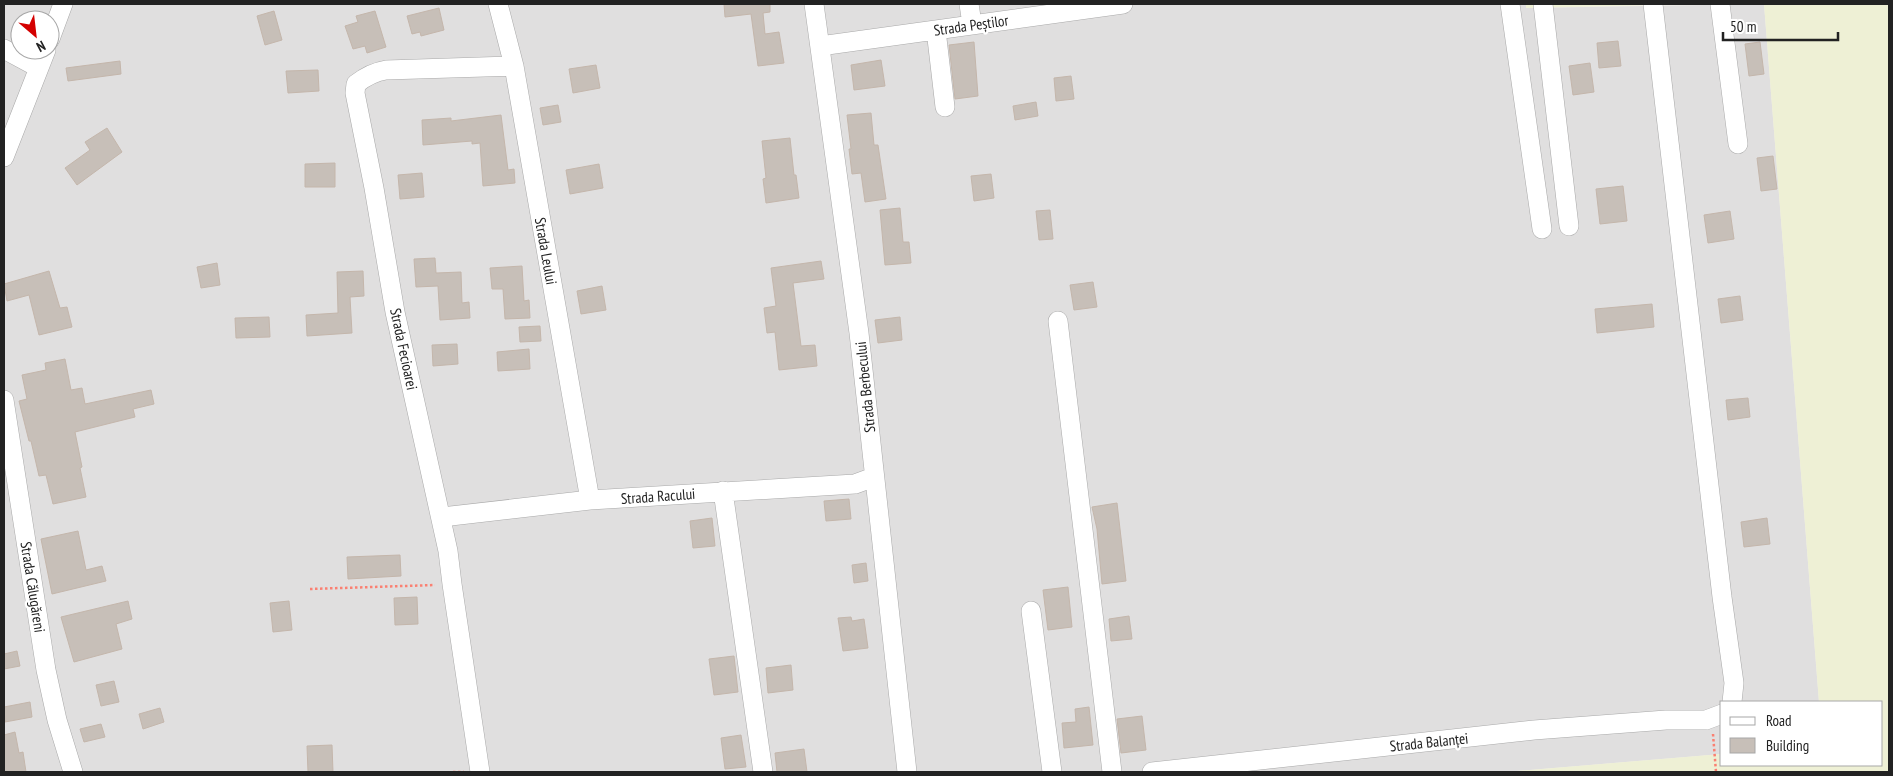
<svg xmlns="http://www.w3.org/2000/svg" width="1893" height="776" viewBox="0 0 1893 776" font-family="'PT Sans Narrow',sans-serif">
<rect width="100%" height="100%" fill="#f2efe9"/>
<path fill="#e0dfdf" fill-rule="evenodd" d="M4 4H1526V8L1764 4 1819 702H1722V754L1505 772H4ZM20 20H50V50H20Z"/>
<path fill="#eef0d5" d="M1526 4H1698L1526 8Z
M1764 4H1889V772H1505L1722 754V765H1882V702H1819Z"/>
<path fill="#c7bfb8" stroke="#c4b6ab" d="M724 4H770V12L763 13 765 34 779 32 784 63 758 66 751 14 725 17Z
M439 8 444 30 421 36 420 32 412 34 407 16Z
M274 11 282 40 265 45 257 16Z
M375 11 386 47 367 53 365 46 353 49 345 26 358 22 356 16Z
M1618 41 1621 66 1599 68 1597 43Z
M974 42 978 96 955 99 949 45Z
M1760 42 1764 74 1749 76 1745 44Z
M881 60 885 86 854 90 851 65Z
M120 61 121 74 68 81 66 68Z
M1590 63 1594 92 1573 95 1569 66Z
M596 65 600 88 573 93 569 69Z
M318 70 319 91 288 93 286 71Z
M1071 76 1074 99 1056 101 1054 78Z
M1036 102 1038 116 1015 120 1013 106Z
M558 105 561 122 543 125 540 108Z
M871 113 874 145H878L886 199 865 202 861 173 852 174 849 149H851L847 115Z
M501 115 508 170 514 169 515 183 483 186 480 143 472 144V141L423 145 422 120 451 118V121Z
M107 128 122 152 77 185 65 168 90 150 85 142Z
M790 138 794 175H796L799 198 766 203 763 179 766 178 762 141Z
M1773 156 1777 189 1761 191 1757 158Z
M335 163V187H305V164Z
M599 164 603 188 570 194 566 170Z
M422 173 424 197 400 199 398 175Z
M991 174 994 198 974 201 971 176Z
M1623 186 1627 221 1600 224 1596 189Z
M900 208 903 242H909L911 263 885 265 880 210Z
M1050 210 1053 239 1039 240 1036 211Z
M1730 211 1734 239 1708 243 1704 215Z
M435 258 436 273 461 272 462 303 469 302 470 318 440 320 438 286 416 287 414 259Z
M821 261 824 279 793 283 801 346 815 345 817 366 779 370 775 332 767 333 764 308 776 306 771 268Z
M217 263 220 285 201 288 197 267Z
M522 266 524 301 529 300 530 318 505 319 503 289H492L490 268Z
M49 271 60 308 67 307 72 327 39 335 29 295 7 301 4 284Z
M363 271 364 296 350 297 352 333 307 336 306 315 338 313 337 272Z
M1093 282 1097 307 1074 310 1070 285Z
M602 286 606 310 581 314 577 291Z
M1740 296 1743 320 1721 323 1718 299Z
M1652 304 1654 327 1597 333 1595 309Z
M269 317 270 337 236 338 235 318Z
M900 317 902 340 878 343 875 320Z
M540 326 541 341 520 342 519 327Z
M457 344 458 364 433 366 432 345Z
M529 349 530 369 498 371 497 352Z
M65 359 71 390 82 388 85 404 151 390 154 404 133 409 135 417 75 432 82 467 80 468 86 497 53 504 46 475 39 476 31 441H29L19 401 27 399 22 375 46 370 45 363Z
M1748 398 1750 417 1728 420 1726 400Z
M849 499 851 519 826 521 824 501Z
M1117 503 1126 581 1102 584 1097 529 1092 507Z
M712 518 715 546 693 548 690 521Z
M1767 518 1770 544 1744 547 1741 522Z
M78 531 86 570 102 566 106 581 52 594 41 539Z
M400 555 401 576 348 579 347 557Z
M866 563 868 581 854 583 852 565Z
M1068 587 1072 627 1048 630 1043 590Z
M417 597 418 624 395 625 394 598Z
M128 601 132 619 116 624 122 649 74 662 61 617Z
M289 601 292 630 273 632 270 603Z
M1129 616 1132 639 1111 641 1109 619Z
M851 617 852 621 864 619 868 648 843 651 838 618Z
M17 651 20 666 4 669V654Z
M734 656 738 692 714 695 709 659Z
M791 665 793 690 768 693 766 668Z
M114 681 119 702 101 706 96 685Z
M30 702 32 717 5 722 4 707Z
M1089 707 1093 745 1064 748 1062 723 1076 722 1075 709Z
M160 708 164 722 143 729 139 714Z
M1142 716 1146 750 1121 753 1117 719Z
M101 724 105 737 84 742 80 729Z
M15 732 19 753 23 752 26 772H4V735Z
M741 735 746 767 725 769 721 738Z
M332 745 333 772H308L307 746Z
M804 749 807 772H777L775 753Z"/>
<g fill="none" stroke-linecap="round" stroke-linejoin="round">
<g stroke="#a9a9a9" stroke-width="20">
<path id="minor" d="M498 4 514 66 590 500
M814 4 859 333 907 772
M969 4 972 24
M1510 4 1542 229
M1543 4 1569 226
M1653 4 1722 597 1734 683 1732 702
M1720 4 1738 144
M936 30 945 107
M50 39 63 4
M820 46 1123 4
M4 49 39 68
M4 157 46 50
M1058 321 1112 772
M4 400 46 670 57 720 73 772
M723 491 763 772
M442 517 590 500 855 484 874 477
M1031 611 1052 772
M480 772 452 584 448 551 395 312 374 188 355 93 356 84C366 76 374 72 386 70L514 66
M1152 772 1534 730 1666 720H1706L1722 714"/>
</g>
<path stroke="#fa8072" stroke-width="2.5" stroke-dasharray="2.5 2.5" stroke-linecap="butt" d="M310 589 435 585
M1713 734 1716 772
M453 772H464"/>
<use href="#minor" stroke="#fff" stroke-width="19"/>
</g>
<g text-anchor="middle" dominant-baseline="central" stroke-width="4.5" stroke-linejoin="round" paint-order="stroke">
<g font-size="15" fill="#222" stroke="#fff">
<text transform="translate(971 25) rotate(-8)">Strada Peștilor</text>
<text transform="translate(546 251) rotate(80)">Strada Leului</text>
<text transform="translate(404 349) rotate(78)">Strada Fecioarei</text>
<text transform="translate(865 387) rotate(-96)">Strada Berbecului</text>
<text transform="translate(658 496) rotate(-4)">Strada Racului</text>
<text transform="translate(33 587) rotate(81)">Strada Călugăreni</text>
<text transform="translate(1429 742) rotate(-6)">Strada Balanței</text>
</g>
</g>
<rect width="1893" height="776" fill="none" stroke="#222222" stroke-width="10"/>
<rect x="1720" y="701" width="162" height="65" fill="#ffffff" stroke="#a7a7a7"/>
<rect x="1730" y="717" width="25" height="8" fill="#ffffff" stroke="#a7a7a7"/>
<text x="1766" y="726" font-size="15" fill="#222222">Road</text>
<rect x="1730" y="738" width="25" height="15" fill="#c7bfb8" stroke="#a7a7a7"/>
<text x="1766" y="751" font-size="15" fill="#222222">Building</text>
<g transform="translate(35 35) rotate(152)"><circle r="24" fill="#ffffff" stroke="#a7a7a7"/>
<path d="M0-4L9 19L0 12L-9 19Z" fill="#d40000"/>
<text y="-8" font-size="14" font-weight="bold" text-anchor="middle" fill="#222222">N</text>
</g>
<path d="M1723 32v8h115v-8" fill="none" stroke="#222222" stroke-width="2.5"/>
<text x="1730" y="32" font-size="15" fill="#222222" stroke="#ffffff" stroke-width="4" paint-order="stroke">50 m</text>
</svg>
